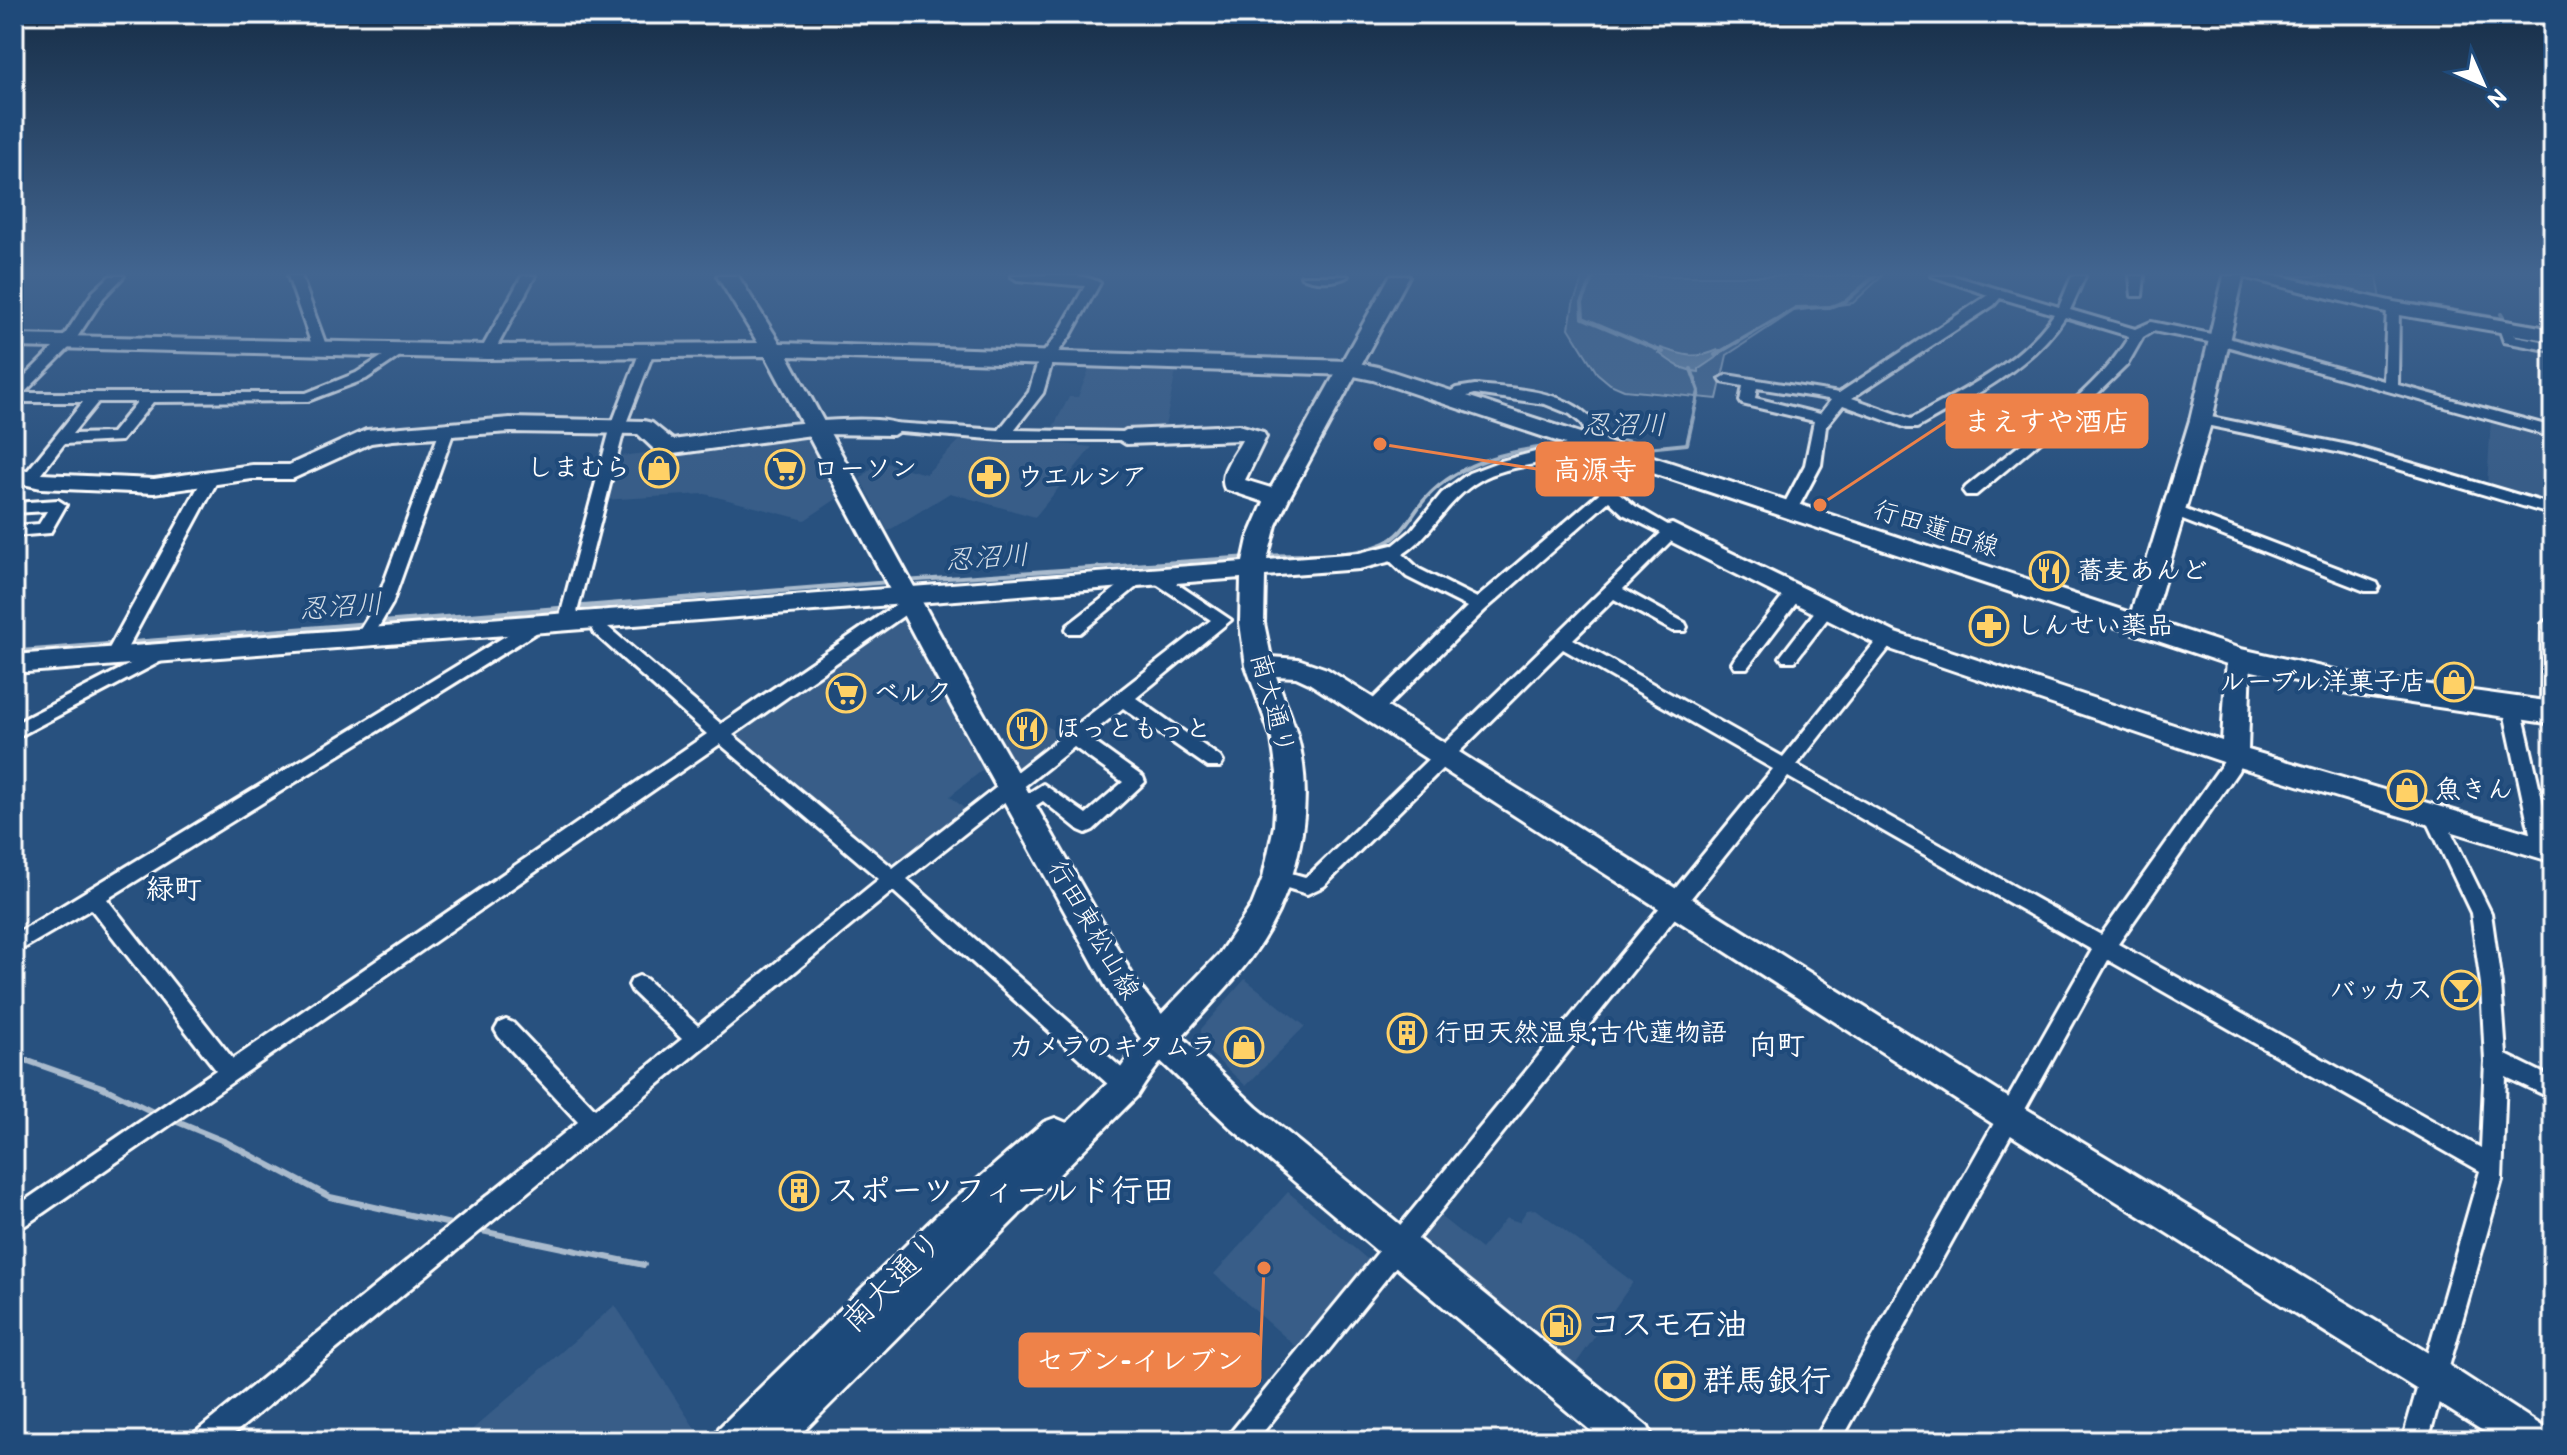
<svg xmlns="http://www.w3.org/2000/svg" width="2567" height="1455" viewBox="0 0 2567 1455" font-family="'Balsamiq Sans','Klee One',sans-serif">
<rect width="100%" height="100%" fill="#28517f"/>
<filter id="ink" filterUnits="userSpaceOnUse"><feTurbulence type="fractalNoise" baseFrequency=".0125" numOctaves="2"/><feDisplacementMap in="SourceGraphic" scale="16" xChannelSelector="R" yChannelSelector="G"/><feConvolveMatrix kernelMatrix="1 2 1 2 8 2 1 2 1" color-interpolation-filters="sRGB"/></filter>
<g filter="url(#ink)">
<path fill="#375d88" d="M1090 367 1176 371 1164 432 1050 433 1069 397H1078Z
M2491 418 2553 435V504L2487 486Z
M808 434 841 496 805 520 705 494 601 500 612 457Z
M962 438 1013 439 1092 447 1035 517 950 493 888 531 860 479 879 461 926 474Z
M903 614 984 769 950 796 966 810 899 865H889L731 734Z
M1031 715 1063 737 1019 772 1001 738Z
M1245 979 1305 1026 1246 1086 1201 1045V1029Z
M1288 1192 1373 1264 1303 1353 1214 1274Z
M1536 1209 1633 1282 1573 1368 1425 1249 1421 1231 1436 1213 1481 1249 1506 1218 1519 1222 1527 1210Z
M615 1305 703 1441H459Z"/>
<path fill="#446890" stroke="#a2b4c8" stroke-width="2" d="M1584 276H1882L1853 303 1794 311 1727 355 1717 399 1624 390 1610 384 1597 373 1569 328 1573 304Z
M2282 276H2377L2381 299Z"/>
<path fill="#718dab" stroke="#aabbcd" stroke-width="2" d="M1661 348C1682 355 1696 360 1718 350L1721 354 1699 369V372C1682 370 1672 363 1659 353Z"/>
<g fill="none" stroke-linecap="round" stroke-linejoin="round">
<path stroke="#aabbcd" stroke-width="4" d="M1594 276 1582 303 1583 318 1663 352
M2415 304 2504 319 2501 314
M1715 355 1796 308 1830 307 1846 301 1875 276
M1600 442 1623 440 1647 448 1687 444 1699 391 1691 369
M1264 556C1303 554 1348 559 1385 543 1404 535 1413 512 1426 498 1462 459 1516 449 1566 445
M904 581 1250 557
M826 587 890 582"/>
<path stroke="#aabbcd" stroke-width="5" d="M14 652 851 585"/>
<path stroke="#aabbcd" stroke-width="6" d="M14 1056 102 1087 157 1114
M170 1119 226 1142 330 1197 455 1225
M477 1230 644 1265"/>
<g stroke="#fff" stroke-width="6">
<path id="street" d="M110 276H124L103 298 72 345 24 393H306L356 373 397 347H407L409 350 366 379 308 401 153 402 121 441 64 444 34 483H24L21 479 24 475 83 402H14V387L62 339 93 292ZM98 402H137L112 433 72 434Z
M288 276H301L327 348 325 351H315L313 348Z
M522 276H535L494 352 492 355H482L480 352Z
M1011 276C1032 276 1083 271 1100 283L1071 335 1053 359 1043 393 1014 430 1126 432 1131 434V440H1003L888 431 886 428 893 423 999 430 1029 392 1039 358 1058 334 1085 286 1017 280Z
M1301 276H1348C1338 283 1311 283 1301 276Z
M1932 276H1954L2059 307 2072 276H2085L2070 310 2135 329 2151 322 2221 336 2384 381 2387 308 2389 305H2399L2398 385 2553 427V437L2219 344 2153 331 2143 337 2127 365 2096 395 1976 495H1966L1963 491 1966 487C2015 447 2099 391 2129 336L2065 317C2030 370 1970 397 1917 428H1907L1843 405 1826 426 1821 465 1797 510 1795 514H1783L1781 510 1805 465 1814 421 1742 404 1740 401 1743 386 1722 382 1720 379 1727 375 1839 393 1988 295ZM2000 298 2054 314C2020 364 1962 390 1911 419L1852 398 1994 305ZM1757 388 1828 399 1831 400 1820 414 1755 398Z
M2130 276H2144L2142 296H2132Z
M2506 324 2511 325 2515 336 2553 343V351L2504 342 2499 328Z
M647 347 654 351 625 426 575 620 573 624H561L559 620 611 426 640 351Z
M1475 385C1524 389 1590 391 1607 446L1599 451 1594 449 1591 444C1560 467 1513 461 1479 481 1447 499 1433 535 1403 554L1419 569 1477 598 1604 489 1628 455H1638L1641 458 1618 492 1635 506 1680 532 1623 589 1685 623 1687 627 1685 631H1673L1614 599 1573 639 1783 757 1881 635H1893L1896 639 1893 643 1797 765 2101 935 2223 763 2229 751H2241L2244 756 2238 771 2118 944 2481 1148 2485 1061 2481 984 2471 913 2424 814 2426 809H2440L2491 913 2501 984 2506 1055 2553 1078V1099L2506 1077 2502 1180 2428 1441H2402L2480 1171 2108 960 1841 1441H1814L2092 950 1788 777 1256 1441H1227L1231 1432 1773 769 1563 649 1324 886 1307 894 1270 883 1267 877 1270 871 1277 869 1305 877 1310 874 1661 533 1623 514 1609 501 1485 610 1378 716H1366L1363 711 1366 706 1467 607 1407 577 1386 557 1384 553 1411 531 1442 493 1469 473 1501 461 1589 438 1581 423 1570 414 1545 404 1475 394 1449 401 1442 397 1456 388Z
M2201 415 2353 446 2553 505V515L2351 455 2196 423 2194 420Z
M448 423 455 428 392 604 371 640H359L356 636 376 604 441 428Z
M211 473 219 478 123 656 120 660H108L105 656 203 478Z
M58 500 66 505 50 533 14 536V526L39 524 47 511 14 513V503Z
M2173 505 2377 583 2379 587 2377 591H2365L2167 514 2165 510Z
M1155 569 1231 620 1136 698 1220 757 1223 762 1220 767H1208L1123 708 1087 737 1143 777 1145 782 1093 830 1086 833 1079 830 1043 801 1023 814 1016 811 1014 806 1016 801 1043 784 1086 814 1123 782 1074 747 907 879 1125 1071 1128 1078 1125 1085 1117 1088 1109 1085 893 891 225 1441H192L196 1432 578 1122 499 1037 495 1030 499 1023 506 1020 513 1023 595 1109 682 1039 632 991 629 985 632 979 639 976 646 979 698 1026 879 879 720 744 14 1233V1208L216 1070 91 909 14 954V935L535 618H547L549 622 547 626 107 899 233 1059 707 734 595 634 588 618 590 614H602L608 627 721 724 904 599H916L918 603 916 607 733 735 893 868 1211 620 1149 579 1147 575Z
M1139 570 1147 576 1145 580 1080 633H1068L1066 629 1068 625Z
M1794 588 1802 594 1800 598 1747 668H1735L1732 663 1735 658 1788 590Z
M1825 604 1833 610 1831 614 1795 661H1783L1780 657 1783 653 1819 606Z
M2550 618 2553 619V718L2550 719 2541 712 2542 624Z
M165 646 174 652 171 656 14 739V724Z
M2512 700 2521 707 2553 847 2550 853 2543 855 2536 853 2533 847 2503 707Z"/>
</g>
<g stroke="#fff" stroke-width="6">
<path id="secondary" d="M1390 276H1409L1289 498 1276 525 1267 560 1359 553 1392 545 1400 547 1404 553 1400 559 1359 569 1265 576 1264 623 1271 657 1298 659 1327 669 2020 1105 2448 1365 2545 1428 2550 1441H2499L1998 1127 1309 683 1296 677 1276 676C1285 703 1298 729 1302 758 1314 833 1287 917 1238 974 1203 1015 1165 1050 1137 1096L794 1441H714L719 1428 940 1212 1044 1122 1055 1118 1067 1123 1115 1076 1153 1023 1219 954 1252 905 1263 877 1274 826 1277 773 1272 739 1246 666 1240 623 1241 578 14 673V655L1243 562 1248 539 1264 502 1225 489C1217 474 1235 454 1242 440L1126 444 1115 437 1126 430 1239 425 1263 432 1266 437 1245 480 1271 488Z
M2224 276H2280L2394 302 2553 329V341L2394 314 2243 277 2212 420 2151 626 2148 632 2139 635 2130 632 2127 626 2190 420Z
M510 418 644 421 652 423 673 440C707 435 887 405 904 428L893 435 819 434 673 454 655 450 638 434 510 432 393 440 371 443 292 479H252L154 493 41 488 14 482V468L41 474 154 479 252 465H289L366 430Z
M1672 524 1896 633 2222 741 2227 658 2230 652 2239 649 2248 652 2251 658 2248 750 2553 840V862L2235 766 1878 645 1664 538 1660 532 1664 526Z"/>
</g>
<g stroke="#fff" stroke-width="6">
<path id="primary" d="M717 276H738L780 343 1349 361 1378 367 2241 649 2357 675 2553 702V724L2357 695 2239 668 1373 380 1349 375 788 356 973 695 1137 983 1173 1028 1256 1107 1648 1427 1654 1441H1603L1232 1129 1149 1050 1115 1003 950 703 766 356 487 359 14 347V335L487 345 758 343Z"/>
</g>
<use href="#street" fill="#1f4a7a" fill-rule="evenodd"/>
<use href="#secondary" fill="#1f4a7a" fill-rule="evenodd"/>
<use href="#primary" fill="#1f4a7a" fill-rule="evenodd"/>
</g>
</g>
<linearGradient id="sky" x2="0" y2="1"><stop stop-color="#162d46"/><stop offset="0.57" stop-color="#426590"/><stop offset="1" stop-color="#426590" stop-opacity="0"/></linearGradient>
<rect width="2567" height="480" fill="url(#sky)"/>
<defs>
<g id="shop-ring" transform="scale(2)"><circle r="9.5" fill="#1f4a7a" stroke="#ffd166" stroke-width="1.5"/><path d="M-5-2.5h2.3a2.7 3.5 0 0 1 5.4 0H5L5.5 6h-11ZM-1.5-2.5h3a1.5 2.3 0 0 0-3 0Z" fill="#ffd166"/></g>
<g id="supermarket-ring" transform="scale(2)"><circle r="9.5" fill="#1f4a7a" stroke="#ffd166" stroke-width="1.5"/><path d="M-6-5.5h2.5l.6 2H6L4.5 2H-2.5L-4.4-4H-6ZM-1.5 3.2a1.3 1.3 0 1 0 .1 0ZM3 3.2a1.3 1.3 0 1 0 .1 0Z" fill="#ffd166"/></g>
<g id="pharmacy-ring" transform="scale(2)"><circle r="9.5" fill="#1f4a7a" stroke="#ffd166" stroke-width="1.5"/><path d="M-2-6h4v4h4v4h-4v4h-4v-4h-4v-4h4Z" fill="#ffd166"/></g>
<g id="restaurant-ring" transform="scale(2)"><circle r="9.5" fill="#1f4a7a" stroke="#ffd166" stroke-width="1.5"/><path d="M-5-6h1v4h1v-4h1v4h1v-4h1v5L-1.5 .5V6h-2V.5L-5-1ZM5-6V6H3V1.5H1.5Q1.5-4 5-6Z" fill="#ffd166"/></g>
<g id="bar-ring" transform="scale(2)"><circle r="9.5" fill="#1f4a7a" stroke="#ffd166" stroke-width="1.5"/><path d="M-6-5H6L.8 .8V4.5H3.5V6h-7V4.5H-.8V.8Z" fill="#ffd166"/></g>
<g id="building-ring" transform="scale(2)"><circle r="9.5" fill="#1f4a7a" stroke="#ffd166" stroke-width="1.5"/><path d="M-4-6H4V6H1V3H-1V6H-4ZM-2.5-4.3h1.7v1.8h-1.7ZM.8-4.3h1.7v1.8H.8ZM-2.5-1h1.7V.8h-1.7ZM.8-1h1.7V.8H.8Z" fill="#ffd166"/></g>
<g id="fuel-ring" transform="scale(2)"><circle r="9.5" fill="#1f4a7a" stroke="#ffd166" stroke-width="1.5"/><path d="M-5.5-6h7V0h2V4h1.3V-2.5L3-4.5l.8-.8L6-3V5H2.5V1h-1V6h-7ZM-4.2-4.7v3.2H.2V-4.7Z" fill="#ffd166"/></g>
<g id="bank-ring" transform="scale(2)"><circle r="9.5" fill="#1f4a7a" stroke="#ffd166" stroke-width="1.5"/><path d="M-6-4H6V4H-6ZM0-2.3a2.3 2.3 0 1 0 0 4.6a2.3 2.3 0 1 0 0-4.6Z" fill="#ffd166"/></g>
</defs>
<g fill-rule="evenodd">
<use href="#shop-ring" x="659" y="468"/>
<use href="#supermarket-ring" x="785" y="469"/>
<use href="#pharmacy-ring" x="989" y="477"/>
<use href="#restaurant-ring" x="2049" y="571"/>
<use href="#pharmacy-ring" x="1989" y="626"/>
<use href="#shop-ring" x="2454" y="682"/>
<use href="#supermarket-ring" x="846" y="693"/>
<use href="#restaurant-ring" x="1027" y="729"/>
<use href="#shop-ring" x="2407" y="790"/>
<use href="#bar-ring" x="2461" y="990"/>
<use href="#building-ring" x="1407" y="1033"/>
<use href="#shop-ring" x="1244" y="1047"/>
<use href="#building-ring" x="799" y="1191"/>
<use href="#fuel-ring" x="1561" y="1325"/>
<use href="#bank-ring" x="1675" y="1381"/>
</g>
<g text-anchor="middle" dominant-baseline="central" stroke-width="8" stroke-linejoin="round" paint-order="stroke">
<g font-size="26" font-weight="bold" fill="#fff" stroke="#1f4a7a" text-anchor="start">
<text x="631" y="468" text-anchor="end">しまむら</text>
<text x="813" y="469">ローソン</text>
<text x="1017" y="477">ウエルシア</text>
<text x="2077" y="571">蕎麦あんど</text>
<text x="2017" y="626">しんせい薬品</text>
<text x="2426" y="682" text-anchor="end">ルーブル洋菓子店</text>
<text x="874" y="693">ベルク</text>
<text x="1055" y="729">ほっともっと</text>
<text x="2435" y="790">魚きん</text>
<text x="2433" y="990" text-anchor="end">バッカス</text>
<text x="1435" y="1033">行田天然温泉;古代蓮物語</text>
<text x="1216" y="1047" text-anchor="end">カメラのキタムラ</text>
</g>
<g font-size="26" fill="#fff" stroke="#1f4a7a">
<text transform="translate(1936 529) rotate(18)">行田蓮田線</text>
<text transform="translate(1272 704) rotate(75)">南大通り</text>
<text transform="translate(1093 930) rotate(60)">行田東松山線</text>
</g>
<g font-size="28" font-style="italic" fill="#d4dde6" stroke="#1f4a7a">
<text x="1624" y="425">忍沼川</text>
<text transform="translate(987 558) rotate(-4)">忍沼川</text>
<text transform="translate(341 607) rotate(-4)">忍沼川</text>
</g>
<g font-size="28" font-weight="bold" fill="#fff" stroke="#1f4a7a">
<text x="174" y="889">緑町</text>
<text x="1777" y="1045">向町</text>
</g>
<g font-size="32" font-weight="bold" fill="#fff" stroke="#1f4a7a" text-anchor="start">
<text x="827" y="1191">スポーツフィールド行田</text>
<text x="1589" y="1325">コスモ石油</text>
<text x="1703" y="1381">群馬銀行</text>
</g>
<g font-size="32" fill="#fff" stroke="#1f4a7a">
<text transform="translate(893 1282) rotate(-45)">南大通り</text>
</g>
</g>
<path fill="none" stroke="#ee8249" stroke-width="3" d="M1820 505L1947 421M1380 444L1537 469M1264 1268L1260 1360"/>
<g fill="#ee8249" stroke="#1f4a7a" stroke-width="3">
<circle cx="1820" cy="505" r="8"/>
<circle cx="1380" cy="444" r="8"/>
<circle cx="1264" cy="1268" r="8"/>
</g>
<g fill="#ee8249" stroke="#ee8249" stroke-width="3">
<rect x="1947" y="395" width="200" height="52" rx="8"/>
<rect x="1537" y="443" width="116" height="52" rx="8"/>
<rect x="1020" y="1334" width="240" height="52" rx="8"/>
</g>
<g font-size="28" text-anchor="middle" font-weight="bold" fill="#fff">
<text x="2047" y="431">まえすや酒店</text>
<text x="1595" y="479">高源寺</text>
<text x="1140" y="1370">セブン-イレブン</text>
</g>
<rect width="2567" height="1455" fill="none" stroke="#1f4a7a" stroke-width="48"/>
<rect x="24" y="24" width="2519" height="1407" fill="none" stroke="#fff" stroke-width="3" filter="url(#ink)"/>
<g transform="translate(2483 84) rotate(135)" stroke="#1f4a7a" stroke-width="6" paint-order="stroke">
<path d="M0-6L14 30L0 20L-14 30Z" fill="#ffffff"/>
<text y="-12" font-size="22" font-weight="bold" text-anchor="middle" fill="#ffffff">N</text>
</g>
</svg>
